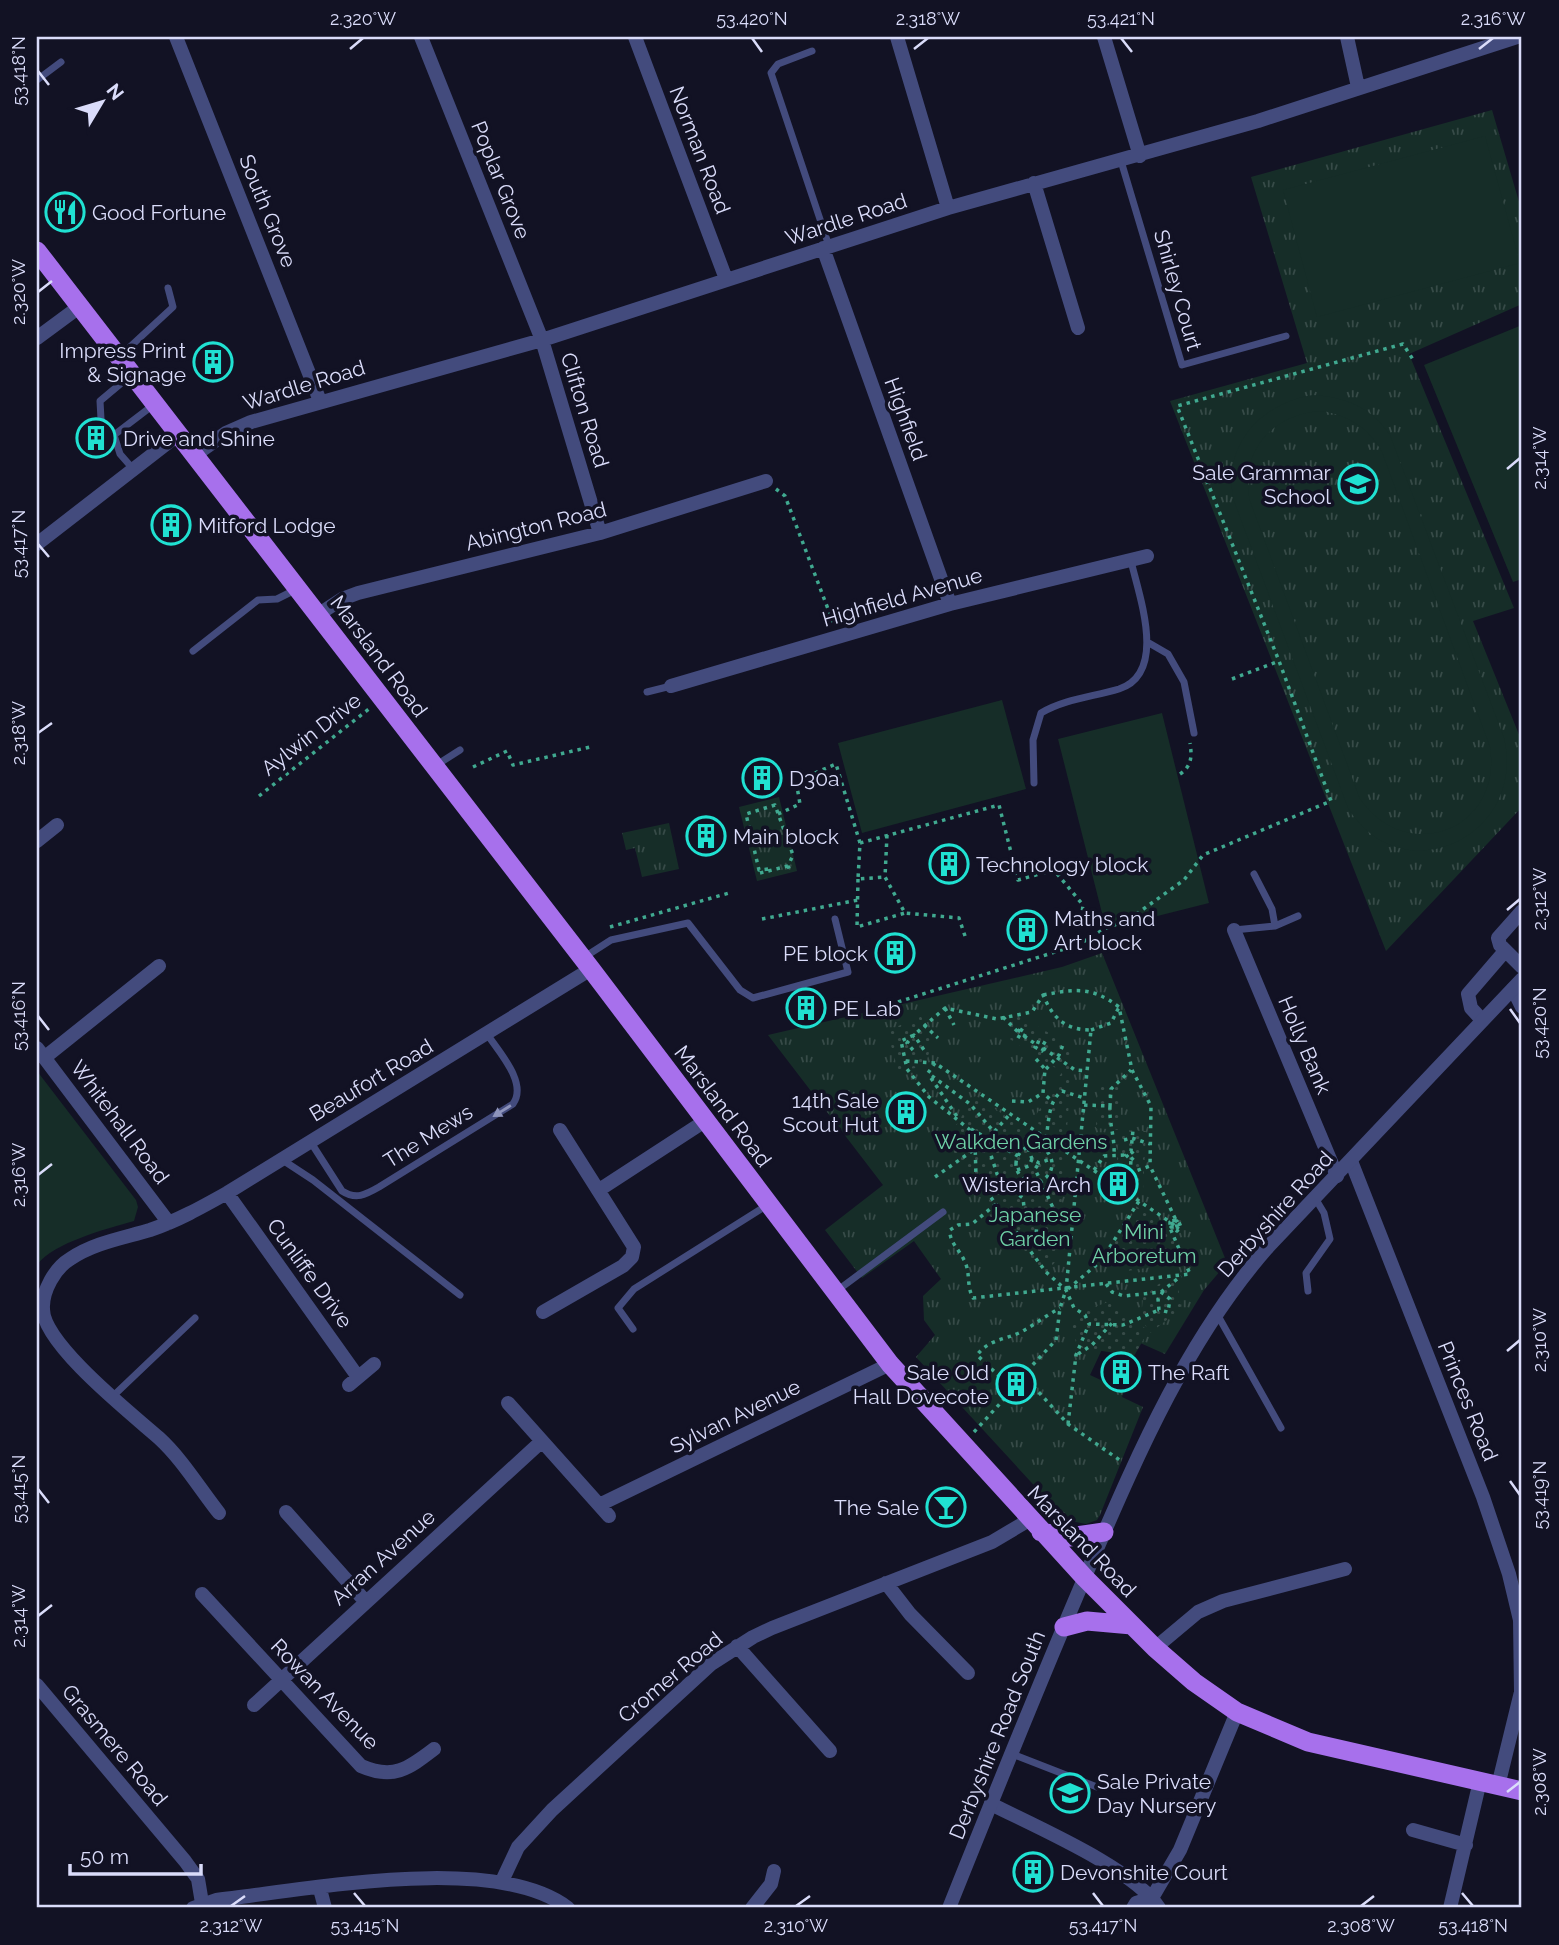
<svg xmlns="http://www.w3.org/2000/svg" width="1559" height="1945" viewBox="0 0 1559 1945" font-family="Raleway,sans-serif">
<defs>
<pattern id="grass-tufts" width="24" height="20" patternUnits="userSpaceOnUse" patternTransform="scale(1.75)"><rect width="24" height="20" fill="#162d28"/><path d="M3 7l-1-3M5 7V3M7 7l1-3M15 17l-1-3M17 17v-4M19 17l1-3" fill="none" stroke="#374b48"/></pattern>
<pattern id="garden-dots" width="8" height="8" patternUnits="userSpaceOnUse" patternTransform="scale(1.75)"><rect width="8" height="8" fill="#162d28"/><path d="M2 2h.1M6 6h.1" fill="none" stroke="#374b48" stroke-width="1.8" stroke-linecap="round"/></pattern>
</defs>
<rect width="100%" height="100%" fill="#121224"/>
<path fill="url(#grass-tufts)" d="M1492 110 1522 212V304L1409 354 1514 608 1473 621 1522 742V807L1386 951 1170 401 1307 363 1251 177Z
M779 797 797 871 757 881 739 807Z
M669 823 679 869 642 877 635 848 626 850 622 833Z
M1102 953 1227 1263 1204 1290 1165 1354 1111 1330 1090 1375 1124 1391 1122 1397 1143 1407 1100 1515 1097 1520 1086 1524 1066 1520 916 1357 935 1335 924 1320 923 1296 941 1279 914 1241 862 1278 825 1230 883 1185 768 1035 1062 967Z"/>
<path fill="url(#garden-dots)" d="M1018 1015 1073 1047 1066 1142 1033 1120 1062 1072 1005 1036Z
M921 1016 932 1042 925 1067 898 1070 887 1031Z
M1098 1084 1122 1086 1120 1130 1146 1131 1143 1190 1116 1175 1119 1130 1096 1128Z
M975 1096 1066 1155 1056 1261 1043 1276 941 1135 947 1139Z
M1136 1206 1165 1228 1171 1218 1183 1220V1232L1172 1236 1184 1262 1127 1271 1107 1251Z
M1168 1277 1177 1283 1182 1308 1145 1337 1134 1356 1077 1347 1070 1316 1108 1302 1149 1331 1141 1319 1143 1297Z"/>
<path fill="#162d28" fill-rule="evenodd" d="M1485 136 1520 263 1317 317 1283 190Z
M1522 325V579L1513 582 1424 365Z
M1313 395C1345 397 1371 407 1390 435L1504 738C1527 837 1402 895 1348 808L1234 501C1221 446 1261 403 1313 395ZM1323 411C1349 416 1369 428 1382 452L1490 747C1503 829 1408 867 1360 799L1250 501C1239 451 1273 413 1323 411Z
M1002 700 1026 789 862 833 838 743Z
M1162 713 1209 903 1106 929 1058 739Z
M37 1071 136 1200 138 1207 134 1221C107 1229 54 1242 37 1265Z"/>
<g fill="none" stroke-linecap="round" stroke-linejoin="round">
<path stroke="#40a990" stroke-width="3.5" stroke-dasharray="3.5 5" stroke-linecap="butt" d="M776 489 785 496 833 622
M1232 679 1279 661
M473 767 507 751 513 765 590 747
M1180 774C1192 766 1192 756 1190 743
M259 796 370 708
M778 814 800 804 796 781 836 764 860 843 858 879 885 877
M887 835 885 877 905 913 959 918 966 939
M860 843 999 805 1018 880 1054 870 1083 905 1082 914
M768 869 759 870 746 814 775 805 793 855 788 866 790 871
M760 873 788 866
M858 879 857 927 905 913
M762 919 858 900
M610 927 729 893
M1043 995C1076 989 1091 986 1119 1007L1132 1070 1151 1106 1150 1166 1130 1173 1119 1168
M898 1002 1080 944 1104 929 1128 920 1184 880 1203 855 1331 801 1279 661 1177 406 1403 344 1414 361
M945 1008 954 1025
M1003 1017 1018 1032
M924 1025 938 1038
M1020 1029 1026 1033 1023 1039 1016 1035Z
M1091 1030 1111 1023 1119 1007
M1024 1036 1037 1045 1039 1040 1046 1044 1042 1051 1035 1047 1037 1045
M1043 1048 1075 1070 1087 1071
M913 1050 907 1043 914 1035 924 1050
M1036 1059 1045 1069 1043 1093 1052 1101
M906 1061 935 1063 1173 1224V1223L1176 1222 1177 1227 1174 1229H1177L1179 1225 1177 1221H1171L1178 1220 1181 1227 1177 1231 1171 1227H1176L1175 1224
M935 1063 928 1073 970 1104 994 1132 1010 1114
M1046 1069 1059 1055 1064 1042
M931 1078 958 1118
M1012 1101 1028 1102 1043 1093
M1084 1105 1110 1106 1111 1089 1131 1070
M1110 1106C1109 1124 1115 1137 1114 1155
M971 1129 1018 1156
M994 1132 988 1146 999 1180 1023 1198 1024 1207 1037 1221 1041 1216 1055 1212 1035 1169 1039 1163
M1046 1138C1049 1122 1048 1101 1062 1091L1084 1098
M1124 1140 1132 1138 1150 1144
M1016 1164a18 18 0 1 1 36 0a18 18 0 1 1-36 0Z
M1028 1148 1032 1159 1039 1163 1051 1159
M1131 1160 1135 1156 1131 1151
M1017 1170 1029 1166 1032 1159
M1094 1170 1104 1156 1126 1155
M1130 1173 1131 1160 1126 1155 1131 1151 1133 1130
M935 1177 975 1149
M996 1204 972 1224 958 1225 950 1230C949 1242 959 1249 964 1260 971 1273 966 1285 973 1298L1190 1274 1170 1228V1222L1175 1218 1150 1166
M1037 1221 1036 1236 1028 1248 1046 1272 1066 1290 1074 1308 1085 1315 1089 1324 1123 1325 1159 1310
M1106 1284 1112 1292 1124 1296 1161 1292 1170 1299 1168 1312 1159 1310 1158 1299 1162 1293
M1068 1289 1101 1261 1139 1201
M1161 1292 1181 1276
M1078 1354 1092 1345 1113 1322
M999 1384a17 17 0 1 1 34 0a17 17 0 1 1-34 0Z
M1027 1371 1056 1340 1060 1308 1066 1290 1091 1030C1065 1030 1053 1018 1043 995L1032 1012 997 1019 945 1008 914 1035 901 1041 907 1069 929 1097 969 1129 975 1142 976 1177 1028 1248
M1000 1377 977 1355C989 1339 1005 1340 1021 1332 1034 1325 1047 1315 1060 1308
M1033 1386 1068 1424 1121 1461
M1068 1424 1076 1355 1089 1324
M974 1432 1006 1397"/>
<path stroke="#434b7d" stroke-width="7" d="M812 51 778 64 771 73 829 246
M37 80 61 62
M1121 161 1182 365 1286 336
M119 357 173 307 168 288
M131 375 100 401 101 419 107 436 114 435 152 406
M114 435 120 454 134 470
M1149 643 1168 654 1184 682 1194 733
M193 651 258 600 277 599 295 590
M647 692 671 686
M435 766 460 750
M1034 783 1033 740 1041 713C1065 699 1092 697 1119 689 1168 673 1139 596 1131 561
M1254 874 1272 909 1275 926
M1234 930 1275 926 1298 916
M583 958 611 940 688 923 740 990 753 998 848 972 835 919
M310 1141 342 1191C356 1200 365 1195 379 1187L513 1104C528 1083 499 1052 487 1034
M281 1159 313 1180 460 1295
M838 1290 943 1212
M1308 1291 1306 1273 1330 1239 1324 1213 1315 1198
M1217 1314 1281 1428
M633 1329 618 1308 634 1289 769 1204
M111 1398 195 1318
M1012 1754 1097 1787"/>
<path stroke="#434b7d" stroke-width="14" d="M176 37 320 401
M421 37 542 340 600 533
M635 37 726 279
M897 37 948 208
M1104 37 1140 156
M1347 37 1358 87
M1034 183 1078 328
M823 248 950 604
M37 338 79 307
M195 455 226 433 251 422 542 340 948 208 1258 121 1517 37
M37 544 179 434
M319 614 342 599 358 593 600 533 766 481
M671 686 950 604 1147 556
M37 841 57 825
M1522 911 1498 938 1500 945 1522 967
M1234 930 1337 1176
M1513 989 1522 1007
M1482 1020 1471 1008 1468 994 1505 951
M37 1048 169 1223
M44 1058 159 966
M1351 1161 1483 1497 1509 1574 1520 1620 1521 1692 1498 1786
M599 1190 705 1121
M227 1193 358 1377
M543 1312 623 1266 632 1257 634 1247 560 1130
M349 1385 374 1364
M508 1403 609 1516
M599 1505 890 1364
M286 1512 366 1602
M219 1513C200 1489 182 1459 159 1438 133 1415 43 1344 43 1309 42 1291 55 1268 70 1259 93 1243 123 1238 150 1230 177 1221 202 1207 227 1193L591 969
M886 1583 910 1614 968 1673
M202 1594 361 1766C393 1780 408 1769 434 1749
M737 1646 830 1751
M1155 1648 1198 1612 1223 1601 1345 1569
M37 1685 185 1861 198 1879 202 1903
M254 1705 542 1441
M991 1804C1034 1826 1135 1869 1159 1908
M1413 1830 1466 1845
M502 1881 518 1847 552 1810 711 1664 753 1637 772 1628 992 1542 1029 1520
M320 1889 325 1908
M1152 1898 1180 1850 1237 1712
M193 1908 216 1900C306 1890 495 1852 568 1908
M752 1908 771 1884 774 1871
M1133 1908 1136 1903 1152 1898
M1450 1908 1480 1781"/>
<path stroke="#434b7d" stroke-width="14" d="M949 1908C995 1793 1041 1679 1090 1565 1138 1454 1187 1339 1268 1247L1522 979"/>
<path stroke="#a770ec" stroke-width="19" d="M37 251 591 969 890 1364 1085 1578 1155 1648 1194 1682 1237 1712 1308 1742 1522 1791
M1041 1532 1069 1537 1104 1532
M1064 1627 1087 1621 1132 1625"/>
</g>
<defs><path id="oneway-solid" d="M-6-.8H1V-3.2L6.5 0L1 3.2V.8H-6Z" transform="scale(1.75)"/></defs>
<use fill="#8e94bc" href="#oneway-solid" transform="translate(502 1111) rotate(148)"/>
<path fill="none" stroke="#dadcfa" stroke-width="2.5" d="M752 38 762 52M1121 38 1132 52M350 49 363 38M914 49 928 38M1479 49 1493 38M38 71 49 85M38 292 52 281M1507 469 1520 458M38 544 49 557M38 733 52 723M1507 910 1520 899M1510 1009 1520 1023M38 1016 49 1030M38 1175 52 1164M1507 1351 1520 1340M1510 1481 1520 1495M38 1489 49 1503M38 1616 52 1605M1507 1792 1520 1782M354 1893 365 1906M1093 1893 1103 1906M1462 1893 1473 1906M231 1906 245 1896M796 1906 810 1896M1361 1906 1374 1896"/>
<defs>
<g id="restaurant-ring" transform="scale(2.0125)"><circle r="9.5" fill="#121224" stroke="#20e1d2" stroke-width="1.5"/><path d="M-5-6h1v4h1v-4h1v4h1v-4h1v5L-1.5 .5V6h-2V.5L-5-1ZM5-6V6H3V1.5H1.5Q1.5-4 5-6Z" fill="#20e1d2"/></g>
<g id="building-ring" transform="scale(2.0125)"><circle r="9.5" fill="#121224" stroke="#20e1d2" stroke-width="1.5"/><path d="M-4-6H4V6H1V3H-1V6H-4ZM-2.5-4.3h1.7v1.8h-1.7ZM.8-4.3h1.7v1.8H.8ZM-2.5-1h1.7V.8h-1.7ZM.8-1h1.7V.8H.8Z" fill="#20e1d2"/></g>
<g id="school-ring" transform="scale(2.0125)"><circle r="9.5" fill="#121224" stroke="#20e1d2" stroke-width="1.5"/><path d="M0-5L7-2L0 1L-7-2ZM-4 1L0 2.5L4 1V4Q0 6-4 4Z" fill="#20e1d2"/></g>
<g id="bar-ring" transform="scale(2.0125)"><circle r="9.5" fill="#121224" stroke="#20e1d2" stroke-width="1.5"/><path d="M-6-5H6L.8 .8V4.5H3.5V6h-7V4.5H-.8V.8Z" fill="#20e1d2"/></g>
</defs>
<g fill-rule="evenodd">
<use href="#restaurant-ring" x="65" y="212"/>
<use href="#building-ring" x="213" y="362"/>
<use href="#building-ring" x="96" y="438"/>
<use href="#school-ring" x="1358" y="484"/>
<use href="#building-ring" x="171" y="525"/>
<use href="#building-ring" x="762" y="778"/>
<use href="#building-ring" x="706" y="836"/>
<use href="#building-ring" x="949" y="864"/>
<use href="#building-ring" x="1027" y="930"/>
<use href="#building-ring" x="895" y="953"/>
<use href="#building-ring" x="806" y="1008"/>
<use href="#building-ring" x="906" y="1112"/>
<use href="#building-ring" x="1118" y="1184"/>
<use href="#building-ring" x="1121" y="1372"/>
<use href="#building-ring" x="1016" y="1384"/>
<use href="#bar-ring" x="946" y="1507"/>
<use href="#school-ring" x="1070" y="1793"/>
<use href="#building-ring" x="1033" y="1872"/>
</g>
<g text-anchor="middle" dominant-baseline="central" stroke-width="7" stroke-linejoin="round" paint-order="stroke">
<g font-size="21" fill="#dadcfa" stroke="#121224">
<text transform="translate(700 150) rotate(69)">Norman Road</text>
<text transform="translate(501 180) rotate(68)">Poplar Grove</text>
<text transform="translate(268 211) rotate(68)">South Grove</text>
<text transform="translate(846 219) rotate(-18)">Wardle Road</text>
<text transform="translate(1178 290) rotate(74)">Shirley Court</text>
<text transform="translate(304 385) rotate(-17)">Wardle Road</text>
<text transform="translate(585 410) rotate(73)">Clifton Road</text>
<text transform="translate(906 419) rotate(70)">Highfield</text>
<text transform="translate(536 526) rotate(-14)">Abington Road</text>
<text transform="translate(902 597) rotate(-16)">Highfield Avenue</text>
<text transform="translate(379 656) rotate(53)">Marsland Road</text>
<text transform="translate(311 734) rotate(-38)">Aylwin Drive</text>
<text transform="translate(1305 1045) rotate(67)">Holly Bank</text>
<text transform="translate(371 1080) rotate(-31)">Beaufort Road</text>
<text transform="translate(723 1106) rotate(53)">Marsland Road</text>
<text transform="translate(120 1122) rotate(53)">Whitehall Road</text>
<text transform="translate(428 1136) rotate(-32)">The Mews</text>
<text transform="translate(1275 1214) rotate(-48)">Derbyshire Road</text>
<text transform="translate(310 1273) rotate(54)">Cunliffe Drive</text>
<text transform="translate(1468 1401) rotate(68)">Princes Road</text>
<text transform="translate(735 1416) rotate(-26)">Sylvan Avenue</text>
<text transform="translate(1082 1541) rotate(46)">Marsland Road</text>
<text transform="translate(383 1557) rotate(-42)">Arran Avenue</text>
<text transform="translate(670 1677) rotate(-40)">Cromer Road</text>
<text transform="translate(325 1694) rotate(46)">Rowan Avenue</text>
<text transform="translate(997 1735) rotate(-68)">Derbyshire Road South</text>
<text transform="translate(115 1745) rotate(50)">Grasmere Road</text>
</g>
<g font-size="21" fill="#dadcfa" stroke="#121224" text-anchor="start">
<text x="92" y="212">Good Fortune</text>
<text x="186" y="350" text-anchor="end">Impress Print<tspan x="186" dy="24">&amp; Signage</tspan></text>
<text x="123" y="438">Drive and Shine</text>
<text x="1331" y="472" text-anchor="end">Sale Grammar<tspan x="1331" dy="24">School</tspan></text>
<text x="198" y="525">Mitford Lodge</text>
<text x="789" y="778">D30a</text>
<text x="733" y="836">Main block</text>
<text x="976" y="864">Technology block</text>
<text x="1054" y="918">Maths and<tspan x="1054" dy="24">Art block</tspan></text>
<text x="868" y="953" text-anchor="end">PE block</text>
<text x="833" y="1008">PE Lab</text>
<text x="879" y="1100" text-anchor="end">14th Sale<tspan x="879" dy="24">Scout Hut</tspan></text>
<text x="1091" y="1184" text-anchor="end">Wisteria Arch</text>
<text x="989" y="1372" text-anchor="end">Sale Old<tspan x="989" dy="24">Hall Dovecote</tspan></text>
<text x="1148" y="1372">The Raft</text>
<text x="919" y="1507" text-anchor="end">The Sale</text>
<text x="1097" y="1781">Sale Private<tspan x="1097" dy="24">Day Nursery</tspan></text>
<text x="1060" y="1872">Devonshite Court</text>
</g>
<g font-size="21" fill="#6fd1a7" stroke="#121224">
<text x="1021" y="1141">Walkden Gardens</text>
<text x="1035" y="1214">Japanese<tspan x="1035" dy="24">Garden</tspan></text>
<text x="1144" y="1231">Mini<tspan x="1144" dy="24">Arboretum</tspan></text>
</g>
</g>
<rect width="1559" height="1945" fill="none" stroke="#121224" stroke-width="77"/>
<g transform="translate(102 102) rotate(52)" stroke="#121224" stroke-width="5" paint-order="stroke">
<path d="M0-5L12 26L0 18L-12 26Z" fill="#dadcfa"/>
<text y="-10" font-size="19" font-weight="bold" text-anchor="middle" fill="#dadcfa">N</text>
</g>
<path d="M70 1864v10h131v-10" fill="none" stroke="#dadcfa" stroke-width="3.5"/>
<text x="80" y="1864" font-size="21" fill="#dadcfa" stroke="#121224" stroke-width="5" paint-order="stroke">50 m</text>
<rect x="38" y="38" width="1482" height="1868" fill="none" stroke="#dadcfa" stroke-width="2.5"/>
<g font-size="18" text-anchor="middle" fill="#dadcfa">
<text x="363" y="25">2.320°W</text>
<text x="752" y="25">53.420°N</text>
<text x="928" y="25">2.318°W</text>
<text x="1121" y="25">53.421°N</text>
<text x="1493" y="25">2.316°W</text>
<text transform="translate(19 71) rotate(-90)" y="6">53.418°N</text>
<text transform="translate(19 292) rotate(-90)" y="6">2.320°W</text>
<text transform="translate(1540 458) rotate(-90)" y="6">2.314°W</text>
<text transform="translate(19 544) rotate(-90)" y="6">53.417°N</text>
<text transform="translate(19 733) rotate(-90)" y="6">2.318°W</text>
<text transform="translate(1540 899) rotate(-90)" y="6">2.312°W</text>
<text transform="translate(19 1016) rotate(-90)" y="6">53.416°N</text>
<text transform="translate(1540 1023) rotate(-90)" y="6">53.420°N</text>
<text transform="translate(19 1175) rotate(-90)" y="6">2.316°W</text>
<text transform="translate(1540 1340) rotate(-90)" y="6">2.310°W</text>
<text transform="translate(19 1489) rotate(-90)" y="6">53.415°N</text>
<text transform="translate(1540 1495) rotate(-90)" y="6">53.419°N</text>
<text transform="translate(19 1616) rotate(-90)" y="6">2.314°W</text>
<text transform="translate(1540 1782) rotate(-90)" y="6">2.308°W</text>
<text x="231" y="1932">2.312°W</text>
<text x="365" y="1932">53.415°N</text>
<text x="796" y="1932">2.310°W</text>
<text x="1103" y="1932">53.417°N</text>
<text x="1361" y="1932">2.308°W</text>
<text x="1473" y="1932">53.418°N</text>
</g>
</svg>
